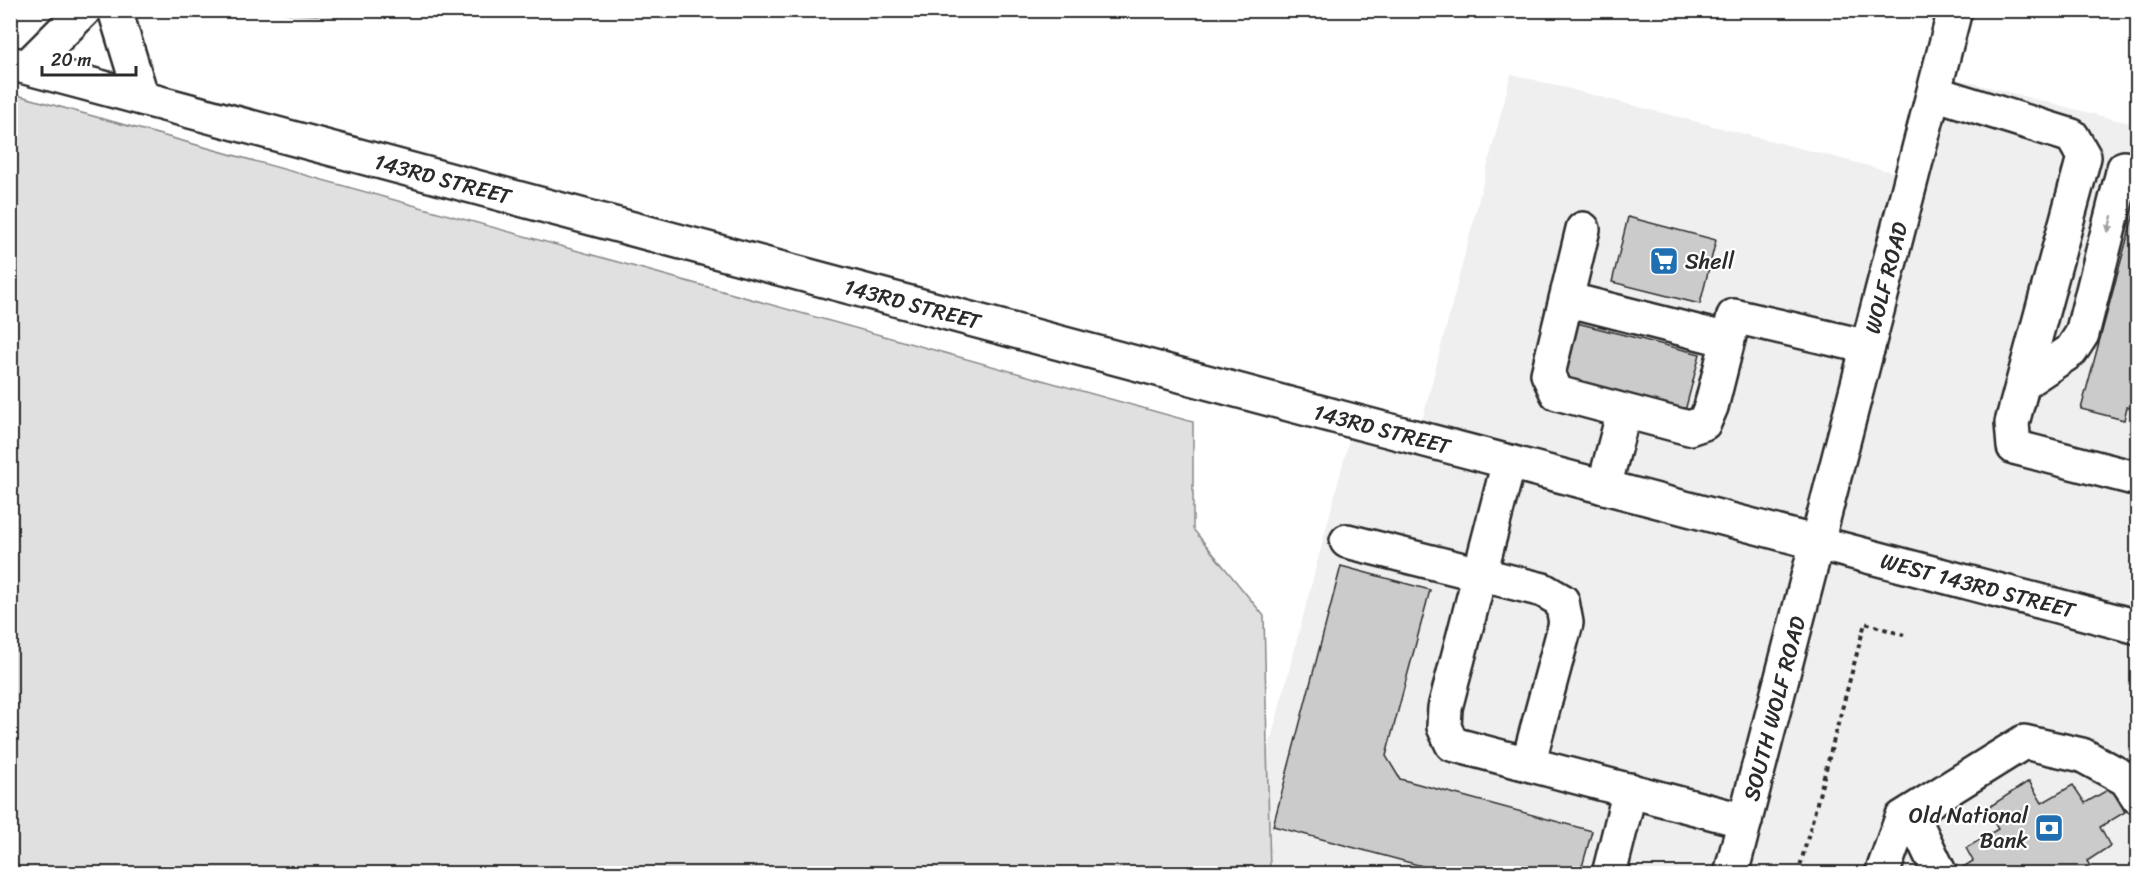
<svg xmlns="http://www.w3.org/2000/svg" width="2148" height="884" viewBox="0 0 2148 884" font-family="Sriracha,sans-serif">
<rect width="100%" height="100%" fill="#fff"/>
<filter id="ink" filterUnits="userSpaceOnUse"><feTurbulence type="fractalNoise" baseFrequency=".0167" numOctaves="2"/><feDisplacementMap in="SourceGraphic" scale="12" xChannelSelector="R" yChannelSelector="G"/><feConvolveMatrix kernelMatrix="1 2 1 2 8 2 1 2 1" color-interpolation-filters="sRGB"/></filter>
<g filter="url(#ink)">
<path fill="#efefef" d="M1511 74 1900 174 1808 529 1420 429Z
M1949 77 2137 125V616L1832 536Z
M1351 433 1803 553 1717 873 1301 874 1240 858Z
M1827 557 2137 642V873L1743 874Z"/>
<path fill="#e0e0e0" stroke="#868686" stroke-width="1.5" d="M10 93 1193 422V529L1264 616 1270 873H11Z"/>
<path fill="#b6b6b6" stroke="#7e7e7e" stroke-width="1.5" d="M278 11H360L346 16 292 14Z"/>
<path fill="#cbcbcb" stroke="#2b2b2b" stroke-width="1.5" d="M2137 202 2138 410 2127 407 2124 420 2081 409Z
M1628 217 1716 240 1700 304 1612 282Z
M1549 316 1700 354 1685 411 1536 373Z
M1341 566 1430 590 1386 756 1400 779 1592 831 1580 874H1452L1273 826Z
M2029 781 2042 803 2073 785 2085 803 2111 788 2125 812 2100 827 2110 846 2087 861 2090 866 2077 874H1952L1973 861 1966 848 1998 829 1986 809Z"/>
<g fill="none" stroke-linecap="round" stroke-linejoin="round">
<g stroke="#2b2b2b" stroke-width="38">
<path id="minor" d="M115 10 142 98
M27 67 84 10
M1934 93 2072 136 2084 157 2012 423 2014 447 2138 479
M1583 229 1548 374 1557 393 1689 428 1704 423 1711 407 1734 316 1868 347
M1566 299 1728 340
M2023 383 2071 351 2082 334 2124 168
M1509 462 1445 708 1444 727 1452 744 1745 821
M1604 487 1624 411
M1347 541 1543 590 1562 601 1566 623 1528 764
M1911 813 1940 874
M1609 874 1630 790
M1882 874 1902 818 2024 742 2082 755 2126 779 2138 797"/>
</g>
<g stroke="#2b2b2b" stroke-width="38">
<g id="major">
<path id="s1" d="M10 63 1334 416 2138 627"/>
<path id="s2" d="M1731 874 1955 10"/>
</g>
</g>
<path stroke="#2b2b2b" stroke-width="4" stroke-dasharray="4.5 4.5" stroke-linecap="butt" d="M1798 874 1865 623 1904 635"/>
<use href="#minor" stroke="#fff" stroke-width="33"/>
<use href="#major" stroke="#fff" stroke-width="33"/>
</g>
<defs><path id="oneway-solid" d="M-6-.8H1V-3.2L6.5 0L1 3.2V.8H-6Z" transform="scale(1.5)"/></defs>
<use fill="#a0a0a0" href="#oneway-solid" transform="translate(2110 224) rotate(104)"/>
</g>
<defs>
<g id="supermarket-square" transform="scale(1.5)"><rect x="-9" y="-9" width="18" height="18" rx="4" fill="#1f6fb2" stroke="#fff"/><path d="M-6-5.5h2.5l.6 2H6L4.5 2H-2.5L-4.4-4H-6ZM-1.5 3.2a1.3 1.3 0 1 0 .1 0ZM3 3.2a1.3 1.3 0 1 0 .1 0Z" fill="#fff"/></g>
<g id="bank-square" transform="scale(1.5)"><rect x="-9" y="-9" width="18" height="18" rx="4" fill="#1f6fb2" stroke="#fff"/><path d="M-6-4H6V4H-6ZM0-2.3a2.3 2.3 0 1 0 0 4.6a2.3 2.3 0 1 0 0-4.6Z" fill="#fff"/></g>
</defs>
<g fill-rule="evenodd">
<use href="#supermarket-square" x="1664" y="261"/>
<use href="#bank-square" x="2049" y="828"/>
</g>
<g text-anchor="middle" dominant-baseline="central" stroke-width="4.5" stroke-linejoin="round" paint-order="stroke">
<g font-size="22" fill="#2b2b2b" stroke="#fff">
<text stroke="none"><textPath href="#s1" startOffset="448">143RD STREET</textPath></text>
<text stroke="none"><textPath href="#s2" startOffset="616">WOLF ROAD</textPath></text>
<text stroke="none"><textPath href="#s1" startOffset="934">143RD STREET</textPath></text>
<text stroke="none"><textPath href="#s1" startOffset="1420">143RD STREET</textPath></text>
<text stroke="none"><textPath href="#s1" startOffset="2036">WEST 143RD STREET</textPath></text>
<text stroke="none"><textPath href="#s2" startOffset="171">SOUTH WOLF ROAD</textPath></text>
</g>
<g font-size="22" fill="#2b2b2b" stroke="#fff" text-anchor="start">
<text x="1685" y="261">Shell</text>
<text x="2028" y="815" text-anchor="end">Old National<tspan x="2028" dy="25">Bank</tspan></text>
</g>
</g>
<rect width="2148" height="884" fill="none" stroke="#fff" stroke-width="36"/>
<rect x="18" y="18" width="2112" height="848" fill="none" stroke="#2b2b2b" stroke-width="2" filter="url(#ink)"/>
<path d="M42 66v9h94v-9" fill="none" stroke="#2b2b2b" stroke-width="3"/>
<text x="51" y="66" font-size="18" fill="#2b2b2b" stroke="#ffffff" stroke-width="4.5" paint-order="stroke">20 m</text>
</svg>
